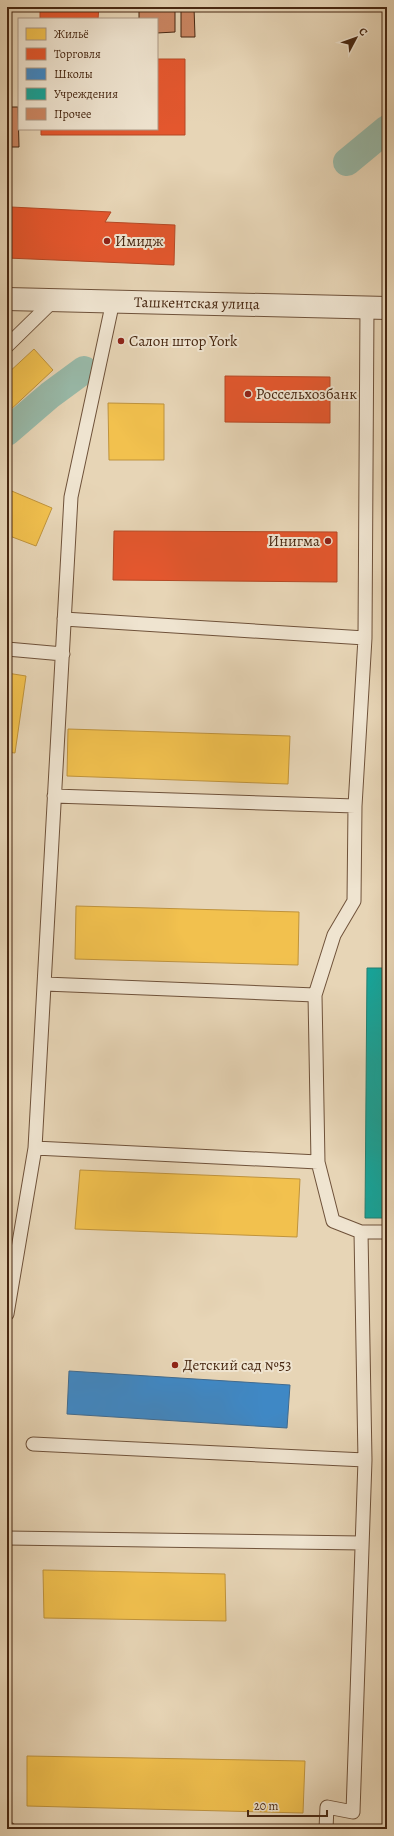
<svg xmlns="http://www.w3.org/2000/svg" width="394" height="1836" viewBox="0 0 394 1836" font-family="Alegreya,serif">
<rect width="100%" height="100%" fill="#e7d5b6"/>
<filter id="stains"><feTurbulence type="fractalNoise" baseFrequency=".005" numOctaves="4"/><feColorMatrix values="0 0 0 0 .2 0 0 0 0 .09 0 0 0 0 .02 0 0 0 .5 -.17"/></filter>
<radialGradient id="worn" r=".72"><stop offset=".6" stop-color="#630" stop-opacity="0"/><stop offset="1" stop-color="#630" stop-opacity=".3"/></radialGradient>
<path fill="#f2c14e" stroke="#bf933c" d="M34 349 53 370 7 413V374Z
M108 403 164 404V460H109Z
M7 489 52 508 36 546 7 535Z
M7 673 26 676 15 753 7 752Z
M68 729 290 736 288 784 67 776Z
M76 906 299 912 298 965 75 959Z
M80 1170 300 1179 297 1237 75 1229Z
M43 1570 225 1574 226 1621 44 1618Z
M27 1756 305 1761 303 1813 27 1806Z"/>
<path fill="#e4572e" stroke="#b54925" d="M40 7H99L98 19H40Z
M157 59H185V135H41V129H157Z
M11 207 111 212 105 222 175 225 174 265 7 258V219H11Z
M225 376 330 377V423L225 422Z
M114 531 337 532V582L113 580Z"/>
<path fill="#3f88c5" stroke="#416b8f" d="M69 1371 290 1385 287 1428 67 1414Z"/>
<path fill="#17a398" stroke="#257e70" d="M367 968H387V1218H365Z"/>
<g fill="none" stroke-linecap="round" stroke-linejoin="round">
<path stroke="#98b9a8" stroke-width="28" d="M347 162 387 129
M7 432 50 395 84 370"/>
</g>
<path fill="#cb8662" stroke="#472711" d="M139 7H175V32L157 33V19H139Z
M181 7H194L195 37H181Z
M7 107H18L19 147H7Z"/>
<g fill="none" stroke-linecap="round" stroke-linejoin="round">
<g stroke="#6f523a" stroke-width="15">
<path id="service" d="M7 346 54 300
M64 619 365 638 367 307
M7 649 63 654
M54 796 355 806 365 638
M45 984 315 995
M35 1148 318 1162 333 1221 361 1232H387
M318 1162 315 995 334 935 354 901 355 806
M7 1314 35 1148 71 497 113 301
M33 1444 365 1460
M7 1538 362 1543
M7 1829H9
M326 1829 327 1807 353 1812 365 1460 361 1232"/>
</g>
<g stroke="#6f523a" stroke-width="24">
<path id="tertiary" d="M7 299 387 308"/>
</g>
<use href="#service" stroke="#efe4d0" stroke-width="13"/>
<use href="#tertiary" stroke="#efe4d0" stroke-width="22"/>
</g>
<g fill="#8f2418" stroke="#efe4d0" stroke-width="1.5">
<circle cx="107" cy="241" r="4"/>
<circle cx="121" cy="341" r="4"/>
<circle cx="248" cy="394" r="4"/>
<circle cx="328" cy="541" r="4"/>
<circle cx="175" cy="1365" r="4"/>
</g>
<g text-anchor="middle" dominant-baseline="central" stroke-width="4" stroke-linejoin="round" paint-order="stroke">
<g font-size="15" fill="#472711" stroke="#efe4d0" text-anchor="start">
<text x="115" y="241">Имидж</text>
<text x="129" y="341">Салон штор York</text>
<text x="256" y="394">Россельхозбанк</text>
<text x="320" y="541" text-anchor="end">Инигма</text>
<text x="183" y="1365">Детский сад №53</text>
</g>
<g font-size="15" fill="#472711" stroke="#efe4d0">
<text transform="translate(197 303) rotate(1)">Ташкентская улица</text>
</g>
</g>
<rect width="394" height="1836" fill="none" stroke="#e7d5b6" stroke-width="24"/>
<rect x="8" y="8" width="378" height="1820" fill="none" stroke="#472711" stroke-width="2"/>
<rect x="12" y="12" width="370" height="1812" fill="none" stroke="#472711"/>
<rect x="18" y="18" width="140" height="112" fill="#efe4d0" stroke="#ac9884"/>
<rect x="26" y="28" width="20" height="12" fill="#f2c14e" stroke="#ac9884"/>
<text x="54" y="38" font-size="12" fill="#472711">Жильё</text>
<rect x="26" y="48" width="20" height="12" fill="#e4572e" stroke="#ac9884"/>
<text x="54" y="58" font-size="12" fill="#472711">Торговля</text>
<rect x="26" y="68" width="20" height="12" fill="#3f88c5" stroke="#ac9884"/>
<text x="54" y="78" font-size="12" fill="#472711">Школы</text>
<rect x="26" y="88" width="20" height="12" fill="#17a398" stroke="#ac9884"/>
<text x="54" y="98" font-size="12" fill="#472711">Учреждения</text>
<rect x="26" y="108" width="20" height="12" fill="#cb8662" stroke="#ac9884"/>
<text x="54" y="118" font-size="12" fill="#472711">Прочее</text>
<g transform="translate(356 38) rotate(49)" stroke="#efe4d0" stroke-width="3" paint-order="stroke">
<path d="M0-3L7 15L0 10L-7 15Z" fill="#472711"/>
<text y="-6" font-size="11" font-weight="bold" text-anchor="middle" fill="#472711">С</text>
</g>
<path d="M248 1810v6h79v-6" fill="none" stroke="#472711" stroke-width="2"/>
<text x="254" y="1810" font-size="12" fill="#472711" stroke="#efe4d0" stroke-width="3" paint-order="stroke">20 m</text>
<rect width="100%" height="100%" filter="url(#stains)"/>
<rect width="100%" height="100%" fill="url(#worn)"/>
</svg>
